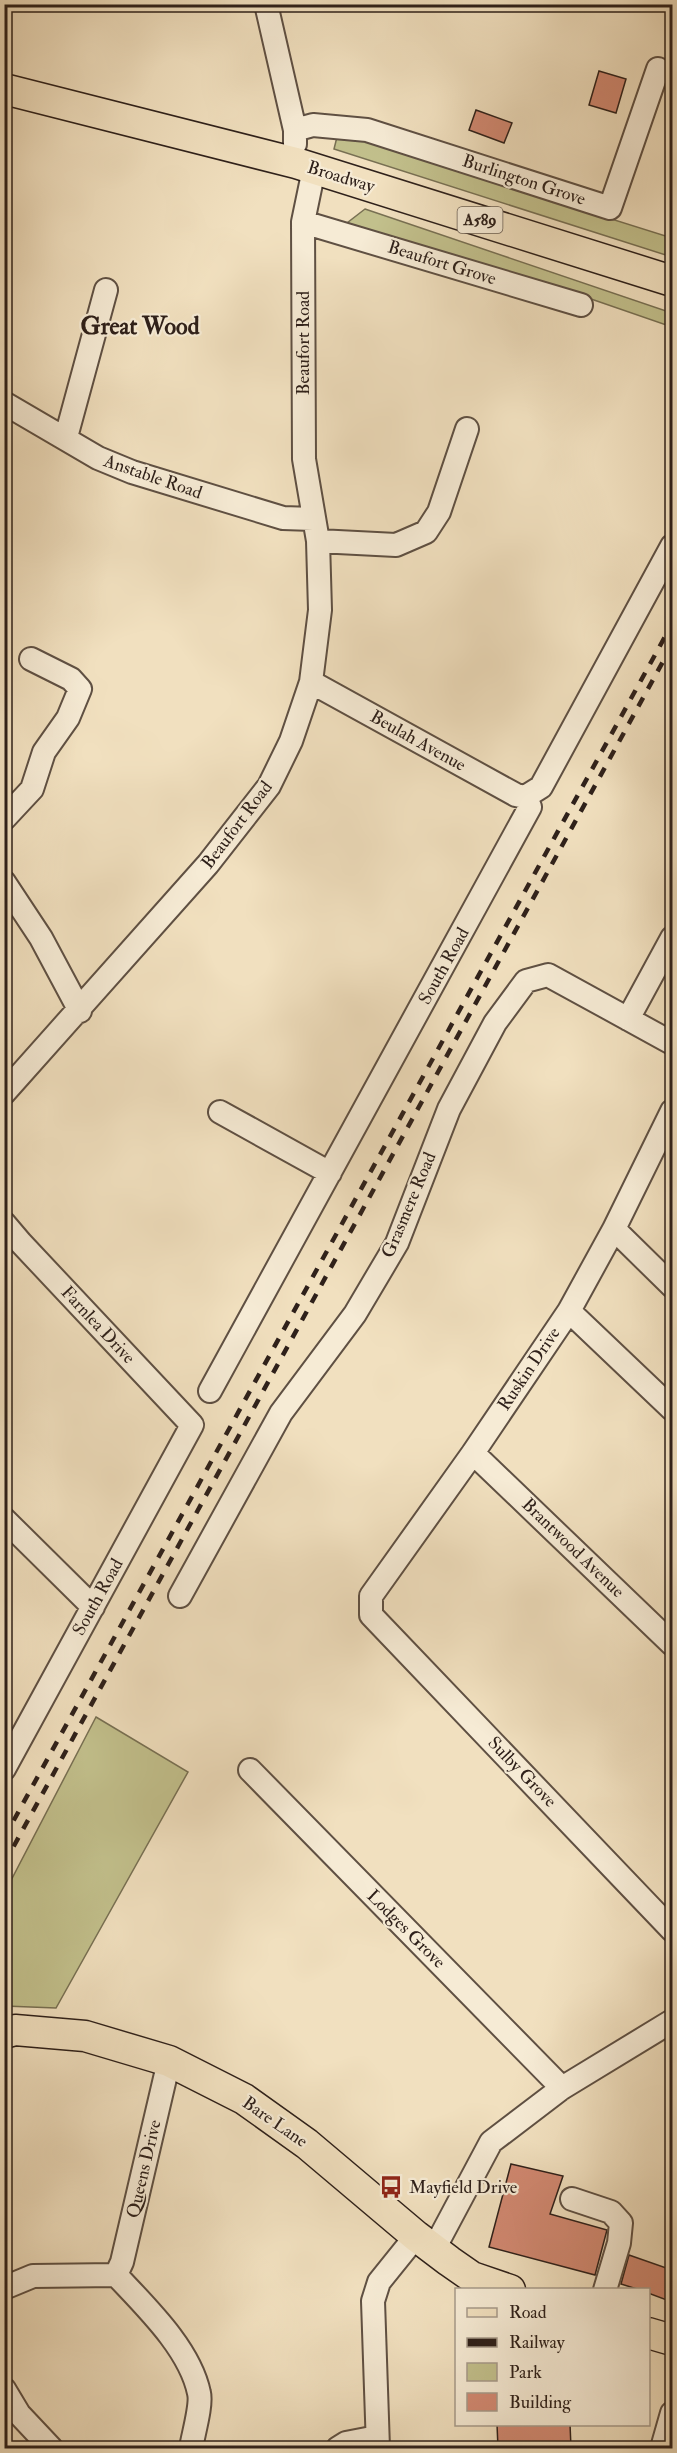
<svg xmlns="http://www.w3.org/2000/svg" width="677" height="2453" viewBox="0 0 677 2453" font-family="'IM FELL Double Pica',serif">
<rect width="100%" height="100%" fill="#f1e0bf"/>
<filter id="stains"><feTurbulence type="fractalNoise" baseFrequency=".00333" numOctaves="4"/><feColorMatrix values="0 0 0 0 .2 0 0 0 0 .09 0 0 0 0 .02 0 0 0 .5 -.17"/></filter>
<radialGradient id="worn" r=".72"><stop offset=".6" stop-color="#630" stop-opacity="0"/><stop offset="1" stop-color="#630" stop-opacity=".3"/></radialGradient>
<path fill="#c2c08c" stroke="#787053" stroke-width="1.5" d="M338 133 672 238V257L334 149Z
M365 209 672 313V327L594 300 347 223Z
M96 1717 188 1772 56 2008 5 2006V1892Z"/>
<path fill="#d28972" stroke="#2e201a" stroke-width="1.5" d="M599 71 626 79 616 113 589 105Z
M476 110 512 123 504 143 469 130Z
M511 2164 563 2176 550 2214 607 2230 595 2275 489 2247Z
M629 2255 672 2270V2302L648 2293V2289H637L621 2284Z
M497 2424H570L571 2448H498Z"/>
<g fill="none" stroke-linecap="round" stroke-linejoin="round">
<g stroke="#5f5043" stroke-width="26">
<path id="minor" d="M266 4 295 130V144
M295 130 313 125 367 130 610 208 658 69
M303 222 581 305
M4 403 98 458 132 472 283 518 313 519
M66 437 106 290
M318 541 396 545 426 532 439 512 467 429
M311 682 516 795 525 797
M4 819 32 789 44 752 68 718 80 689 71 679 31 659
M4 882 41 938 80 1011
M628 1019 672 938
M4 1093 208 864 269 786 291 741 311 682 320 610 318 541 304 459 303 222 314 169
M672 1111 614 1229 569 1311 473 1453 371 1596V1615L672 1930
M220 1112 330 1173
M4 1223 21 1243 192 1425 4 1769
M614 1229 672 1286
M569 1311 672 1409
M210 1391 530 807 525 797 541 787 672 546
M473 1453 672 1644
M4 1519 93 1607
M180 1596 281 1413 355 1314 397 1243 449 1109 495 1023 526 981 548 975 672 1043
M250 1770 562 2088
M572 2199 611 2212 621 2223 619 2243 605 2290
M434 2249 491 2142 562 2088 672 2021
M116 2275 122 2262 169 2061
M4 2288 33 2276 116 2275C146 2307 190 2349 199 2393 202 2405 193 2435 191 2448
M4 2389 19 2414 51 2448
M338 2448 346 2443 377 2437
M378 2448 373 2301 379 2282 416 2236
M662 2448 672 2413"/>
</g>
<g stroke="#2e201a" stroke-width="33">
<path id="major" d="M4 89 296 163 672 281
M4 2033 15 2030 85 2036 169 2061 244 2099 307 2144 416 2236 449 2261 472 2277 510 2290
M648 2333 672 2340"/>
</g>
<use href="#minor" stroke="#f6ebd5" stroke-width="22"/>
<use href="#major" stroke="#f1e0bf" stroke-width="30"/>
<path stroke="#2e201a" stroke-width="4.5" stroke-dasharray="10 10" stroke-linecap="butt" d="M4 1838 672 624
M4 1864 672 645"/>
</g>
<defs>
<g id="bus-bare" transform="scale(1.8)"><path d="M-5-6H5V4H4V6H2V4H-2V6H-4V4H-5ZM-3.5-4V0h7V-4ZM-3.5 1.2v1.5H-2V1.2ZM2 1.2v1.5H3.5V1.2Z" fill="#8f2418" stroke="#f6ebd5" stroke-width="2.5" paint-order="stroke"/></g>
</defs>
<g fill-rule="evenodd">
<use href="#bus-bare" x="391" y="2187"/>
</g>
<g text-anchor="middle" dominant-baseline="central" stroke-width="4.5" stroke-linejoin="round" paint-order="stroke">
<rect fill="#f6ebd5" stroke="#6a5d52" stroke-width="1.5" x="457.5" y="207" width="45" height="26" rx="4.5"/>
<g font-size="16" font-weight="bold" fill="#2e201a">
<text x="480" y="220">A589</text>
</g>
<g font-size="18" fill="#2e201a" stroke="#f6ebd5">
<text transform="translate(341 177) rotate(17)">Broadway</text>
<text transform="translate(524 180) rotate(18)">Burlington Grove</text>
<text transform="translate(442 263) rotate(17)">Beaufort Grove</text>
<text transform="translate(303 343) rotate(-90)">Beaufort Road</text>
<text transform="translate(153 477) rotate(19)">Anstable Road</text>
<text transform="translate(418 741) rotate(29)">Beulah Avenue</text>
<text transform="translate(237 825) rotate(-53)">Beaufort Road</text>
<text transform="translate(444 966) rotate(-61)">South Road</text>
<text transform="translate(409 1205) rotate(-67)">Grasmere Road</text>
<text transform="translate(98 1325) rotate(47)">Farnlea Drive</text>
<text transform="translate(529 1369) rotate(-56)">Ruskin Drive</text>
<text transform="translate(573 1548) rotate(44)">Brantwood Avenue</text>
<text transform="translate(98 1597) rotate(-61)">South Road</text>
<text transform="translate(522 1772) rotate(46)">Sulby Grove</text>
<text transform="translate(406 1929) rotate(45)">Lodges Grove</text>
<text transform="translate(275 2122) rotate(35)">Bare Lane</text>
<text transform="translate(144 2169) rotate(-77)">Queens Drive</text>
</g>
<g font-size="18" fill="#2e201a" stroke="#f6ebd5" text-anchor="start">
<text x="409" y="2187">Mayfield Drive</text>
</g>
<g font-size="24" font-weight="bold" fill="#2e201a" stroke="#f6ebd5">
<text x="140" y="326">Great Wood</text>
</g>
</g>
<rect width="677" height="2453" fill="none" stroke="#f1e0bf" stroke-width="24"/>
<rect x="6" y="6" width="665" height="2441" fill="none" stroke="#2e201a" stroke-width="3"/>
<rect x="12" y="12" width="653" height="2429" fill="none" stroke="#2e201a" stroke-width="1.5"/>
<rect x="455" y="2288" width="195" height="138" fill="#f6ebd5" stroke="#a69a8a" stroke-width="1.5"/>
<rect x="467" y="2308" width="30" height="9" fill="#f1e0bf" stroke="#a69a8a" stroke-width="1.5"/>
<text x="509" y="2318" font-size="18" fill="#2e201a">Road</text>
<rect x="467" y="2338" width="30" height="9" fill="#2e201a" stroke="#a69a8a" stroke-width="1.5"/>
<text x="509" y="2348" font-size="18" fill="#2e201a">Railway</text>
<rect x="467" y="2363" width="30" height="18" fill="#c2c08c" stroke="#a69a8a" stroke-width="1.5"/>
<text x="509" y="2378" font-size="18" fill="#2e201a">Park</text>
<rect x="467" y="2393" width="30" height="18" fill="#d28972" stroke="#a69a8a" stroke-width="1.5"/>
<text x="509" y="2408" font-size="18" fill="#2e201a">Building</text>
<rect width="100%" height="100%" filter="url(#stains)"/>
<rect width="100%" height="100%" fill="url(#worn)"/>
</svg>
